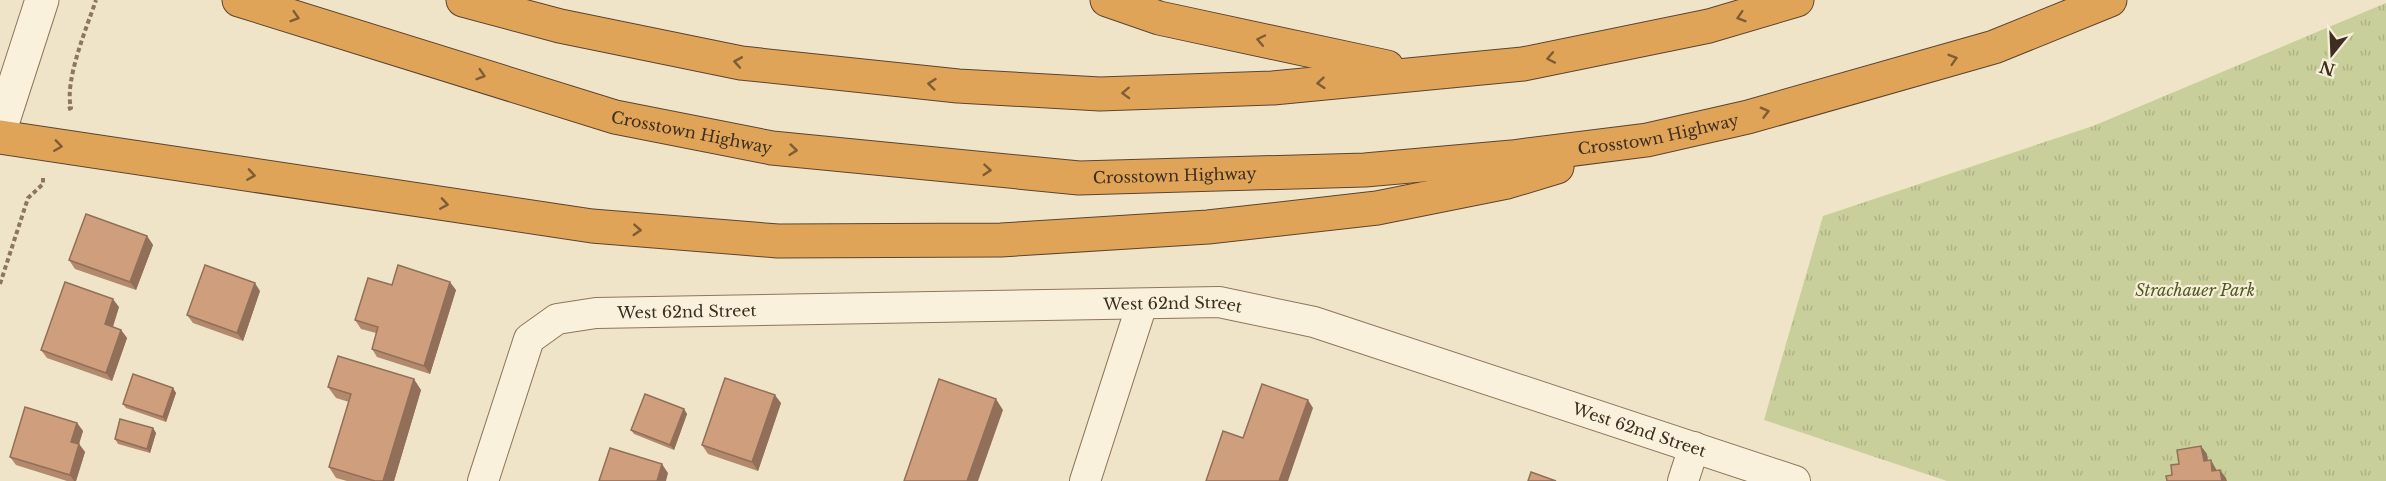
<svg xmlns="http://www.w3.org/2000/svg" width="2386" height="481" viewBox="0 0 2386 481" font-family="'Libre Baskerville',serif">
<defs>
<pattern id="park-tufts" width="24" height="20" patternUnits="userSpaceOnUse" patternTransform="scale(1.5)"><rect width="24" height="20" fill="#c9cf9b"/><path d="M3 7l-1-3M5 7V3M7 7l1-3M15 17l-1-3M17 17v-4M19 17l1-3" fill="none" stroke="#aeb285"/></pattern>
</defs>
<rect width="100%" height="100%" fill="#f0e4c8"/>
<path fill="url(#park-tufts)" d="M2386 3V481H1947L1764 420 1823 216 2093 126Z"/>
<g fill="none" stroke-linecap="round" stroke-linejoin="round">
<g stroke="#8d765c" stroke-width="32">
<g id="minor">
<path id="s1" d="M483 481 529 339 557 319 596 313 1219 302 1314 322 1795 481"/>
<path d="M1085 481 1142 304"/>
<path d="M1683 481 1694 447"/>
</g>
</g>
<g stroke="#8d765c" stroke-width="35">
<path id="tertiary" d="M0 130 42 0"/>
</g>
<g stroke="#5b4430" stroke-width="35">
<g id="motorway">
<path id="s2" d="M239 0 615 117 772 148 1079 178 1365 170 1512 157 1647 140 1748 117 1994 47 2110 0"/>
<path d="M463 0 560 26 741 63 958 86 1100 94 1273 88 1523 64 1709 26 1797 0"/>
<path d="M1107 0 1159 18 1387 67"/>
<path d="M0 137 592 226 778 241 1001 240 1208 227 1377 208 1507 182 1557 167"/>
</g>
</g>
<path stroke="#8d765c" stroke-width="4" stroke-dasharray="4.5 3" stroke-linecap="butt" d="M68 109 71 108C64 81 87 27 96 0
M0 284 28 198 43 184V178"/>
<use href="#minor" stroke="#faf1dc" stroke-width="30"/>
<use href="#tertiary" stroke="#faf1dc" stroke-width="33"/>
<use href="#motorway" stroke="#e0a458" stroke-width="33"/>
</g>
<path fill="#b2896c" d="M147 236 153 245 136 290 75 269 69 260Z
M392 285 456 290 430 374 377 357 372 349 376 333 361 329 355 320Z
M260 291 243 341 193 323 187 315Z
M119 307 113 327 121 330 127 338 112 381 47 358 41 350Z
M328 387 421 390 394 481H347L336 478 329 467 349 402 336 398Z
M173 388 176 393 166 422 126 408 123 404Z
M781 403 758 471 708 454 702 445Z
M684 409 687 414 674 450 634 434 631 430Z
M77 423 83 431 79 444 85 452 76 481H67L16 465 10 457Z
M153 428 156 433 150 453 118 444 115 439Z"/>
<path fill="#916f58" d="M147 236 153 245 136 290 130 282Z
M450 282 456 290 430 374 424 366Z
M255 283 260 291 243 341 237 333Z
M113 299 119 307 111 332 105 324Z
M121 330 127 338 112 381 106 373Z
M414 379 421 390 394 481H383Z
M173 388 176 393 166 422 163 417Z
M775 395 781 403 758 471 752 462Z
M996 399 1003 410 978 481H967Z
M1308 400 1313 408 1288 481H1279Z
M684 409 687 414 674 450 670 445Z
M77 423 83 431 77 450 71 442Z
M153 428 156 433 150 453 147 449Z
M79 444 85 452 76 481H74L70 475Z
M2201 446 2207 454 2209 470 2204 461Z
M2211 460 2216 469 2218 479 2212 471Z
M662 464 668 473 666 481H657Z
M2220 470 2226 478 2227 481H2222Z"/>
<path fill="#cf9f7d" stroke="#916f58" stroke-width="1.5" d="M86 214 147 236 130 282 69 260Z
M205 265 255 283 237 333 187 315Z
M398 265 450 282 424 366 372 349 378 327 355 320 368 278 392 285Z
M65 282 113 299 105 324 121 330 106 373 41 350Z
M338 356 414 379 383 481H375L329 467 351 394 328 387Z
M133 374 173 388 163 417 123 404Z
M725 378 775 395 752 462 702 445Z
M939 379 996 399 967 481H904Z
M1262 384 1308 400 1279 481H1206L1223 431 1243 438Z
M645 394 684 409 670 445 631 430Z
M25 407 77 423 71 442 79 444 70 475 10 457Z
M120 419 153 428 147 449 115 439Z
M2201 446 2204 461 2211 460 2212 471 2220 470 2222 481H2167L2166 476 2172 475 2171 465 2179 464 2177 450Z
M610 448 662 464 657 481H599Z
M1531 472 1556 481H1528Z"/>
<defs><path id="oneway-chevron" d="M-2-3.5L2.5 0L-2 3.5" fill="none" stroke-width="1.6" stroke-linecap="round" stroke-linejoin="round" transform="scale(1.5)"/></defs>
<g stroke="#7e5d36">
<use href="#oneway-chevron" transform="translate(295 17) rotate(17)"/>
<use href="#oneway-chevron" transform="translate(1741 17) rotate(163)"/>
<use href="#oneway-chevron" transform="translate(1261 40) rotate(-168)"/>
<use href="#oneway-chevron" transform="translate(1551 58) rotate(169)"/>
<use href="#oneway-chevron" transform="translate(1953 59) rotate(-17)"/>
<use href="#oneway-chevron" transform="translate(738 62) rotate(-170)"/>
<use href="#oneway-chevron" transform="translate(481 75) rotate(17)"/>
<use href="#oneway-chevron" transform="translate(1321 83) rotate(175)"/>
<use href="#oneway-chevron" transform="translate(932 84) rotate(-174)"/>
<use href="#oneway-chevron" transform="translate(1126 93) rotate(178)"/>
<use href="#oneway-chevron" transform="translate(1765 112) rotate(-15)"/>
<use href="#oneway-chevron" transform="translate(58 146) rotate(8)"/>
<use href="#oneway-chevron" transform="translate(793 150) rotate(6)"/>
<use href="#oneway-chevron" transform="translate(987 170) rotate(5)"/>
<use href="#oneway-chevron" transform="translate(251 175) rotate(9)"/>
<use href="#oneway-chevron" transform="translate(444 204) rotate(9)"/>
<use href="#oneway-chevron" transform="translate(637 230) rotate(4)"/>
</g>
<g text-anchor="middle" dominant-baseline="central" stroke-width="4.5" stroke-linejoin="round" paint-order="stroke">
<g font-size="16" fill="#3d2e20" stroke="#f7eed8">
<text stroke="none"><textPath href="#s2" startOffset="472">Crosstown Highway</textPath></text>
<text stroke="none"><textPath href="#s2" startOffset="1444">Crosstown Highway</textPath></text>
<text stroke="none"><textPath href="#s2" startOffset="958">Crosstown Highway</textPath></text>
<text stroke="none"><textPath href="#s1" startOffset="800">West 62nd Street</textPath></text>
<text stroke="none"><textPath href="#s1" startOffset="314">West 62nd Street</textPath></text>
<text stroke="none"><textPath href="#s1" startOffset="1286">West 62nd Street</textPath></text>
</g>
<g font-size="16" font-style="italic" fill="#4d5a26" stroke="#f7eed8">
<text x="2195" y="290">Strachauer Park</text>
</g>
</g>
<g transform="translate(2332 54) rotate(198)" stroke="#f7eed8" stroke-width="4.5" paint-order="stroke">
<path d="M0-4.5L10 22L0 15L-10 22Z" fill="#3d2e20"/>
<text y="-9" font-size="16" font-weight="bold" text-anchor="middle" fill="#3d2e20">N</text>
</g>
</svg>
